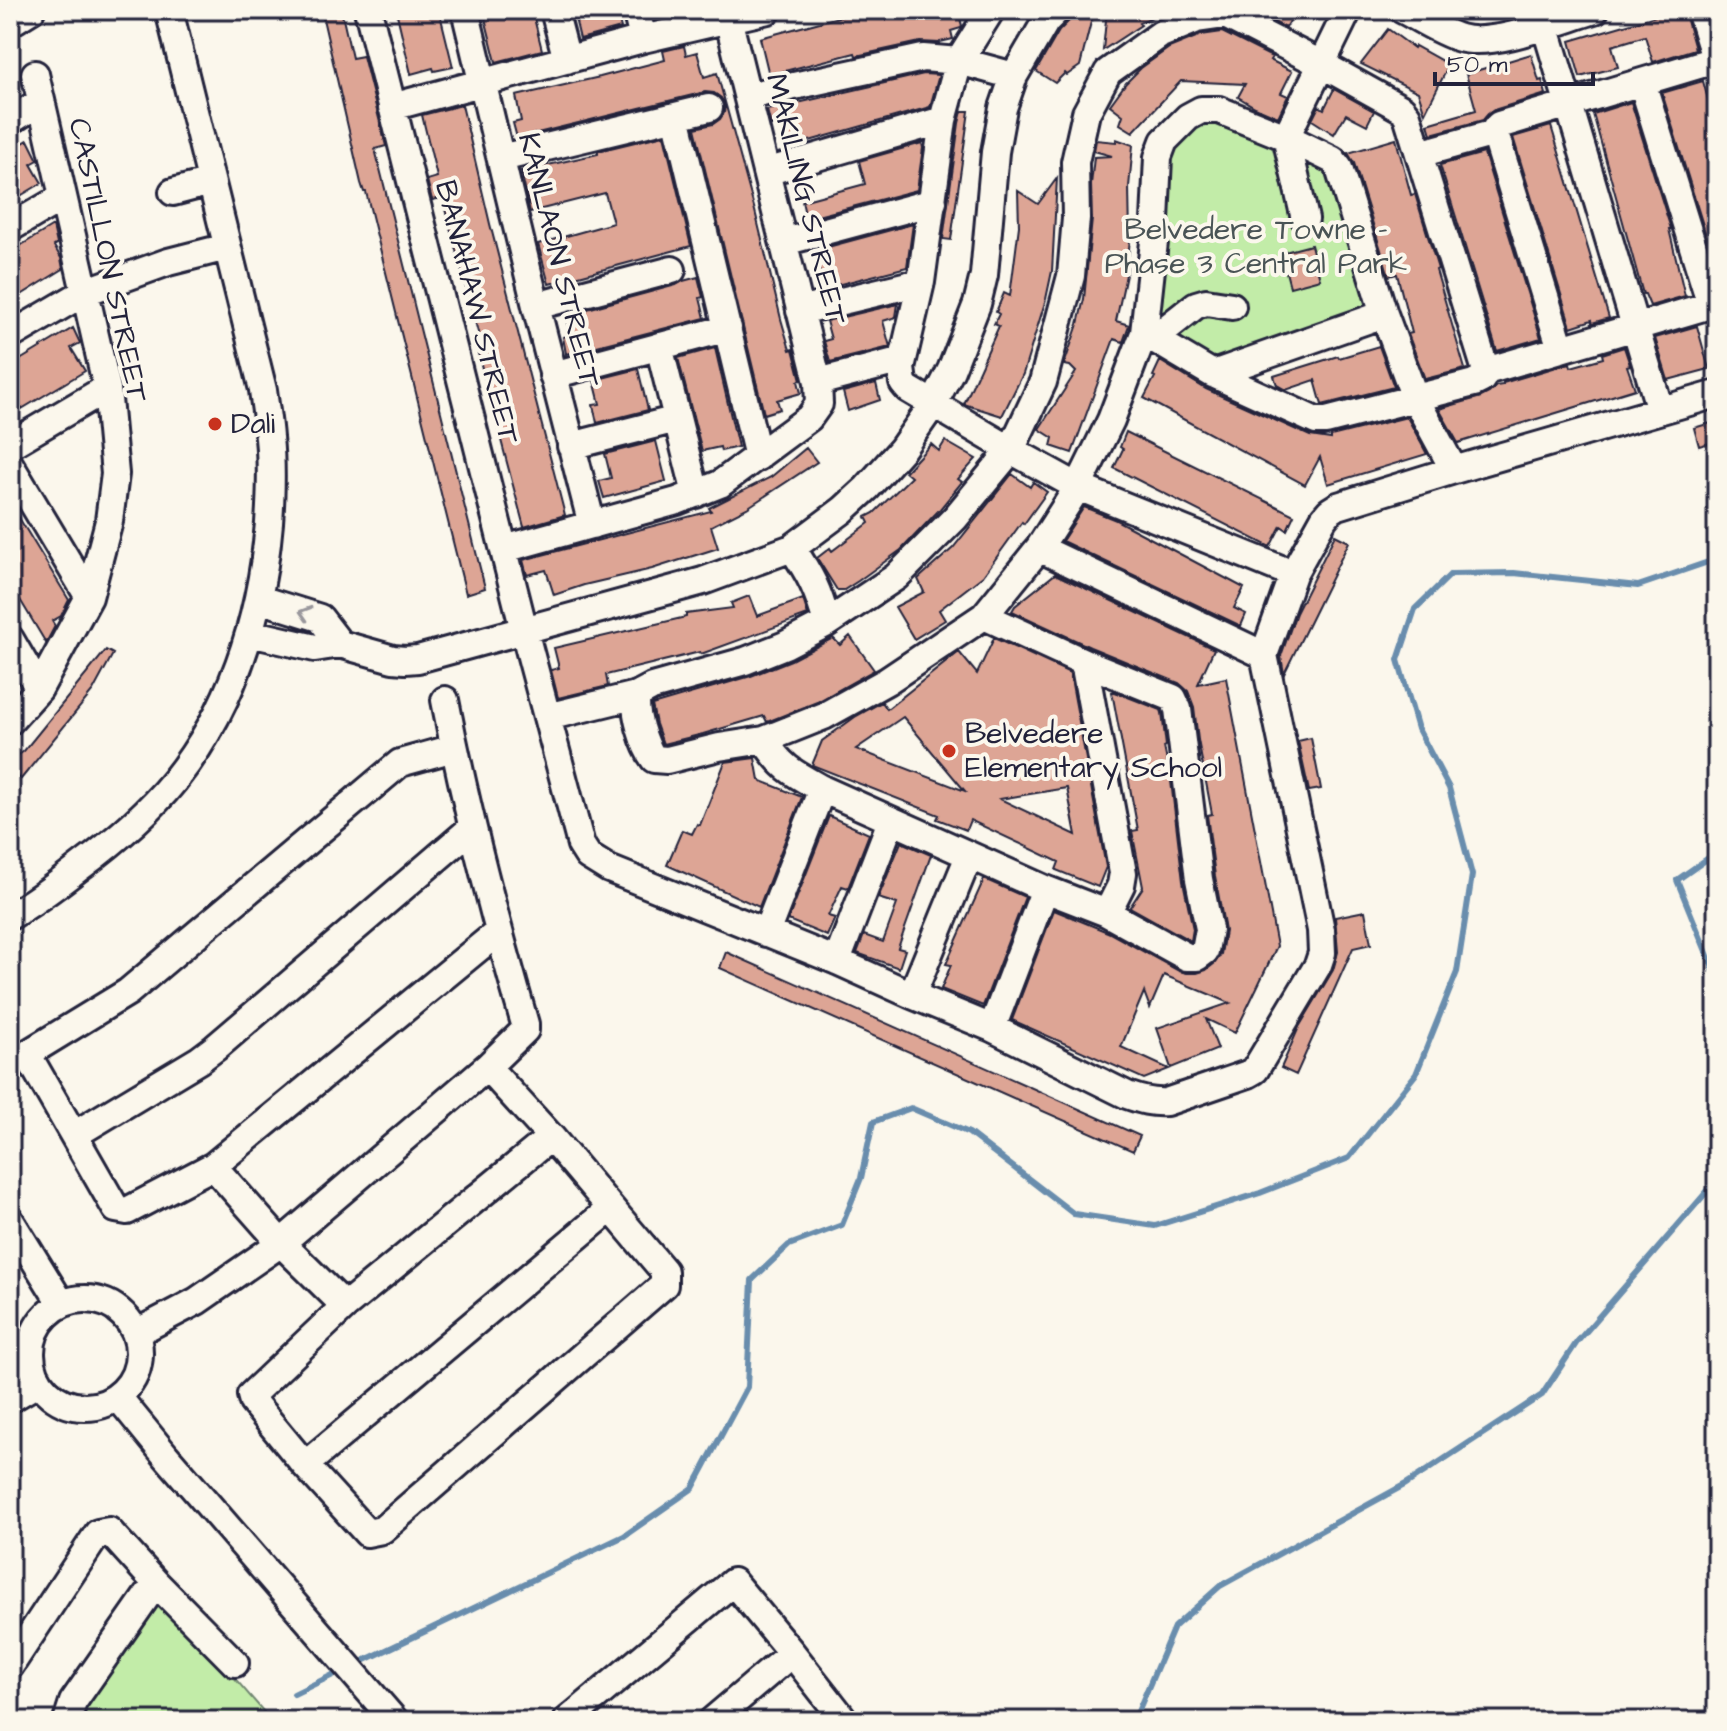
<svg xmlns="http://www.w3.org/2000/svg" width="1727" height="1731" viewBox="0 0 1727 1731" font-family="'Architects Daughter',sans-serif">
<rect width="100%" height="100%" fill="#fbf7ec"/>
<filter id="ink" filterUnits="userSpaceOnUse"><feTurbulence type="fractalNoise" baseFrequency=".0125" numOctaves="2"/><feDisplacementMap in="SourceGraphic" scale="16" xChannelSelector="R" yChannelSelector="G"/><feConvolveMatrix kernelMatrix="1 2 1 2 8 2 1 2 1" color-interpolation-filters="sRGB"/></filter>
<g filter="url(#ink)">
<path fill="#c2eca8" stroke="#728772" stroke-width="2" d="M1201 110 1333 160 1382 309 1213 374 1144 333 1158 157Z
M162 1594 270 1719 263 1721H80L84 1706Z"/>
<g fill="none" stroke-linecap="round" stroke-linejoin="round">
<path stroke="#698dad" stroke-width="6" d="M1717 852 1677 880 1717 978
M355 1665 624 1536 693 1488 747 1387 752 1280 789 1245 842 1225 861 1178 873 1122 911 1108 969 1133 1074 1214 1155 1226 1260 1193 1349 1158 1416 1074 1457 972 1472 875 1449 788 1418 729 1398 660 1415 609 1451 574 1514 573 1638 586 1717 559
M294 1694 341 1671
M1134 1721 1174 1627 1220 1586 1406 1484 1542 1395 1577 1342 1717 1180"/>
</g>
<path fill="#dda595" stroke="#22223b" stroke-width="2" fill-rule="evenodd" d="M321 10H341L352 58 363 56 386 146 375 149 485 588 466 594 366 192H364L361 183Z
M396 10H439L453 67 434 71 433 68 411 74Z
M483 10H532L542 50 496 62Z
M573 10H616L621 28 580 39Z
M844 10H958L962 26 961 28 951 31 953 39 940 42V43L920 42 856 56 855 53 769 75 760 38 846 15Z
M1073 10H1094L1080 66 1067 75 1065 73 1055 83 1036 71 1059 31 1069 21Z
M1107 10H1167L1139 23 1141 25 1103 50Z
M1250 10H1296L1286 28Z
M1676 10H1684L1695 49 1653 62 1645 36 1612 46 1618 67 1580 77 1570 41Z
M1388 29 1414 48 1415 46 1449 65 1425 113 1418 92 1361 64Z
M1222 32 1272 57 1270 60 1292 71 1281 93 1288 96 1278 117 1255 107 1238 97 1245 84 1181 81 1133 132 1120 124 1123 115 1110 105 1126 83 1141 68 1169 48 1201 35Z
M684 46 686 55 697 52 704 77 717 73 755 211 781 319 790 350 793 349 801 380 798 381 801 393 777 400 780 409 764 414 695 128 713 124 720 119 724 113 725 105 721 98 714 93 705 92 517 138 513 123 521 121 516 96 600 77 665 60 663 51Z
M1531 54 1539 81 1542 80 1546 94 1494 110 1488 114 1483 120 1431 134 1428 124 1476 110 1466 74Z
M924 74 939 75 930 107 788 147 782 123 771 126 767 110Z
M1703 81 1717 133V264H1715L1662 93Z
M1334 89 1374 111 1367 125 1346 114 1334 134 1312 120 1319 106 1324 109Z
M1631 102 1671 229H1669L1685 296 1650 306 1645 294H1643L1593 114Z
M462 105 490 224 565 515 524 527 478 353 483 351 442 198 432 200 427 180 437 177 422 115Z
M962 111H969L951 240 943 239 959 123Z
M1551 126 1609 318 1592 323V320L1571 327 1513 137Z
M664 135 691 246 549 284 538 244 613 223 605 193 530 212 521 171 598 154V151Z
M1116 139 1133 145 1129 187 1130 238 1127 270 1116 321 1129 325 1123 342 1114 339 1072 453 1051 446 1053 438 1039 429 1076 372 1070 366 1064 365 1078 324 1084 299 1092 219 1091 185 1094 157 1112 156 1094 151 1096 140 1116 142Z
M1396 139 1411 195 1415 194 1438 269 1436 270 1465 369 1425 379 1408 334 1412 333 1397 274 1389 276 1354 163 1348 153Z
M28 140 38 160 31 164 42 183 10 202V151Z
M922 143 923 148 917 190 806 219 802 201 865 184 859 161Z
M1484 153 1541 338 1497 351 1440 165Z
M1057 178 1052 271 1046 299 1023 374 1002 416 967 405 964 404 999 326 994 324 999 314 996 312 1004 293 1010 296 1019 226 1018 191 1038 204Z
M913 224 907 267 825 288 813 251Z
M53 226 57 244 54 246 61 258 63 269 10 302V252Z
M1311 245 1320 279 1290 287 1281 253Z
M698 277 703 297 700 298 705 318 566 354 563 337 570 335 565 315 676 285 683 281Z
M898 304 896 317 883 321 890 347 830 362 824 341 831 339 826 321Z
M1697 326 1709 369 1668 380 1655 338Z
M73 328 80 343 71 348 85 371 10 416V366Z
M1379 346 1394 387 1322 405 1315 380 1286 390 1277 385 1274 376 1338 356 1339 358Z
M1624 347 1630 365 1627 366 1635 389 1458 443 1439 409 1481 397 1489 393 1496 386 1503 385V383L1570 363 1571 367 1603 358 1602 354Z
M715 348 738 447 721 451 720 447 702 451 678 358Z
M1160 361 1206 389 1310 436 1331 439V436L1407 417 1427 454 1328 484 1320 457 1305 485 1144 398 1155 377 1153 376Z
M638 369 648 410 597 423 593 405 600 404 594 380Z
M876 383 880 400 848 411 843 392Z
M1717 421V441L1699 446 1694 428Z
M1126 432 1294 515 1287 530 1281 526 1270 547 1114 468 1123 449 1120 447Z
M656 441 666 481 604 498 599 481 611 478 605 454Z
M945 441 976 459 958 479 962 482 940 509 901 550 858 581 844 590H837L817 558 830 548 832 551 869 523 866 517 874 513 911 477 905 472 931 444 939 451Z
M806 448 817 462 747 508 711 526 718 548 652 569 584 585 554 595 546 570 527 575 523 560 711 511 709 508 771 477Z
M1012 474 1030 487 1033 482 1047 492 1024 524 1022 522 983 576 939 610 945 620 914 639 895 607 924 592 918 579 953 548Z
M10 503 69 600 61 616 52 621 55 626 46 643 10 583Z
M1084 507 1116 520 1244 588 1234 608 1246 614 1241 626 1062 541Z
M1335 535 1349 542 1284 674 1281 656 1296 613Z
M1055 574 1214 649 1198 684 1226 678 1277 946 1235 1033 1206 1019 1218 1049 1171 1068 1157 1028 1230 1003 1164 975 1150 1008 1144 992 1121 1047 1169 1069 1144 1079 1012 1020 1054 910 1110 933 1179 971 1187 973H1197L1206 970 1215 963 1221 954 1225 931 1215 876 1207 815 1212 814 1198 740 1194 707 1188 691 1179 683 1090 647 1012 611 1015 606Z
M749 596 757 616 803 599 808 615 701 654 700 652 606 675 608 686 558 698 551 670 559 668 554 648 686 617V614L733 608 731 603Z
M850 636 874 670 817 702 767 722 764 716 703 734 663 744 656 724 652 705 751 676 791 660 833 638 840 645Z
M994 638 1070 673 1106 867 1098 887 1056 870 1059 862 970 820 966 830 937 819 939 815 812 765 822 741 855 717 882 702 887 709 959 652 977 674ZM903 717 965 791 856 749ZM1067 788 1076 835 1000 799Z
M106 650 113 654 93 691 21 779 17 776 10 781V761L24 751Z
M1112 692H1115L1161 710 1162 713 1166 746 1164 747 1171 781 1183 881 1193 929 1191 941 1130 907 1143 887 1132 831 1138 830Z
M1311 738 1321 789 1309 791 1298 741Z
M755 758 759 780 802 797 759 907 667 865 682 830 692 834 697 824 700 825 725 762Z
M829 816 869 834 848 888 842 886 828 916 835 918 827 936 788 920Z
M901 842 931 855 898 948 905 950 899 968 857 953 864 935 883 942 897 904 878 898Z
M984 879 1025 897 983 1006 941 989 951 965 946 964Z
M1365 911 1371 944 1353 948 1296 1075 1281 1068 1299 1027 1333 970 1338 952 1335 917Z
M726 952 1140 1136 1133 1151 720 968Z"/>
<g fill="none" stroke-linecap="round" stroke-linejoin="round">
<g stroke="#22223b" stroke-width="32">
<path id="minor" d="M368 10 524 630 581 845 588 856 609 869 837 961 912 995 992 1028 1127 1095C1141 1100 1152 1103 1166 1102L1248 1074 1255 1070 1318 965 1322 953 1321 930 1264 655 1293 574 1324 518 1330 511 1338 506 1454 470 1717 394
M465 10 536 306 592 525
M554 10 567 60
M636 10 643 39
M991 10 959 61 943 120 921 282 901 368 903 383 908 389 1011 450 1078 487 1293 574
M1403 10C1421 19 1440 32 1460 38 1493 48 1561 20 1595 10
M1700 10 1717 65
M10 23 31 10
M1545 25 1660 410
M1642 82 1711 305
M748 96 923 58 959 61 1014 76
M392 107 643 39 768 10
M676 116 758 457
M10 121 40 102
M1419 154 1495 133
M501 158 709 108
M766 172 943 120
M173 192 211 182
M1305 219 1286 137 1348 10
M10 228 63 197
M784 242 933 202
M536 306 672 270
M800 311 921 282
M1384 314 1213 374 1144 333 1154 242 1158 157 1164 141 1188 117 1201 110H1219L1286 137 1333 160 1339 168 1384 314 1415 398 1454 470
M10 336 85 292 168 262 227 247
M1153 339 1196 305 1206 302 1232 306
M659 346 696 494
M1561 349 1495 133 1496 128 1499 125 1715 60
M1486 371 1717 303
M553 375 728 328
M818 382 902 360
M10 445 107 388
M571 446 677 419
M10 465 89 597
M1039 548 1264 655
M504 549 677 501 720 484 809 418 819 404 818 382 726 10
M259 599 320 618 340 644
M984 616 1084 662 1123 873 1121 885 1107 913 1045 889 822 789C793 773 783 769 764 740L824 716 887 681 984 616 1039 548 1078 487 1111 420 1144 333
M827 623 896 577 955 518 1011 450 1043 382 1071 276 1076 218 1075 162 1086 113 1108 72 1161 34 1197 19 1225 15 1323 65 1402 109 1407 115 1486 371 1482 379 1474 383 1326 421H1316L1213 374
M250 633 315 648 340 644 393 659 405 660 418 659 703 581 792 548 843 510 867 488 902 449 934 403 951 370 977 304 984 275 995 152 1003 108 1014 76 1046 21 1057 10
M10 639 39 689
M1084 662 1173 698 1178 709 1199 879 1209 929 1205 951 1197 957H1187L1107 913
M637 695C633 711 644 746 654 759L667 760 719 747 764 740
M547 717 637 695 652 687 745 661 785 645 827 623C818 590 811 576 792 548
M10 721 39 689 89 597 109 521 115 474 107 388 35 74
M454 748 400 763 128 992 30 1052V1059L116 1209 127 1211 213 1166 498 932
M10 916C35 902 57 885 80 867 111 844 149 812 174 781 233 707 261 617 269 523 271 495 272 466 269 438 268 422 265 406 263 390L169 10
M766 933 822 789
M837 961 891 821
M912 995 969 856
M992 1028 1045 889
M487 1067 551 1137 664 1271V1285L382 1530 367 1533 305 1465 253 1402 251 1395 345 1306 551 1137
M74 1135 199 1060 215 1048 472 828
M213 1166 281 1243 345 1306
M10 1220 61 1303
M31 1353a54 54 0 1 1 108 0a54 54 0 1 1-108 0Z
M136 1333 197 1301 281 1243 487 1067 525 1030V1024C494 917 466 809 445 700
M118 1397 166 1456 395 1721
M10 1399 39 1382
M305 1465 610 1209
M10 1666 98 1533 109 1531 156 1583 235 1663
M67 1721 73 1702 156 1583
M567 1721 733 1582 792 1653 842 1717 843 1721
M712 1721 792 1653"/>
</g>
<use href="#minor" stroke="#fbf7ec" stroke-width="26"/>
</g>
<defs><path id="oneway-chevron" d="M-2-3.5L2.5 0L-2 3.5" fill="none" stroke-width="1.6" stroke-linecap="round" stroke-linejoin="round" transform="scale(2)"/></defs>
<use stroke="#99979c" href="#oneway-chevron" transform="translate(305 613) rotate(-163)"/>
</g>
<g fill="#c8321e" stroke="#fbf7ec" stroke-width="3">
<circle cx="215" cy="424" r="8"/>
<circle cx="949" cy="751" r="8"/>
</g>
<g text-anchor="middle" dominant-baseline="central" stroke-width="8" stroke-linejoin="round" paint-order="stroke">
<g font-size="30" fill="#22223b" stroke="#fbf7ec">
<text transform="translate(806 199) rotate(76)">MAKILING STREET</text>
<text transform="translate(108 260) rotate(78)">CASTILLON STREET</text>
<text transform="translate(559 260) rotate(76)">KANLAON STREET</text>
<text transform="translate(477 312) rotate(76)">BANAHAW STREET</text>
</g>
<g font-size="30" fill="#4a5456" stroke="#fbf7ec">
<text x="1256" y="230">Belvedere Towne -<tspan x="1256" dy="34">Phase 3 Central Park</tspan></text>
</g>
<g font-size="30" fill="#22223b" stroke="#fbf7ec" text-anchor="start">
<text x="231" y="424">Dali</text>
<text x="965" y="734">Belvedere<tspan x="965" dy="34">Elementary School</tspan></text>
</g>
</g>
<rect width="1727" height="1731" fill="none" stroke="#fbf7ec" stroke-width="40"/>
<rect x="20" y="20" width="1687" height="1691" fill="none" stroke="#22223b" stroke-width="3" filter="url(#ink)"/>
<path d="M1435 72v12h158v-12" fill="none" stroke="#22223b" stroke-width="4"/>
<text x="1447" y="72" font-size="24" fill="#22223b" stroke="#fbf7ec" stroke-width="6" paint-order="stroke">50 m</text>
</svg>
